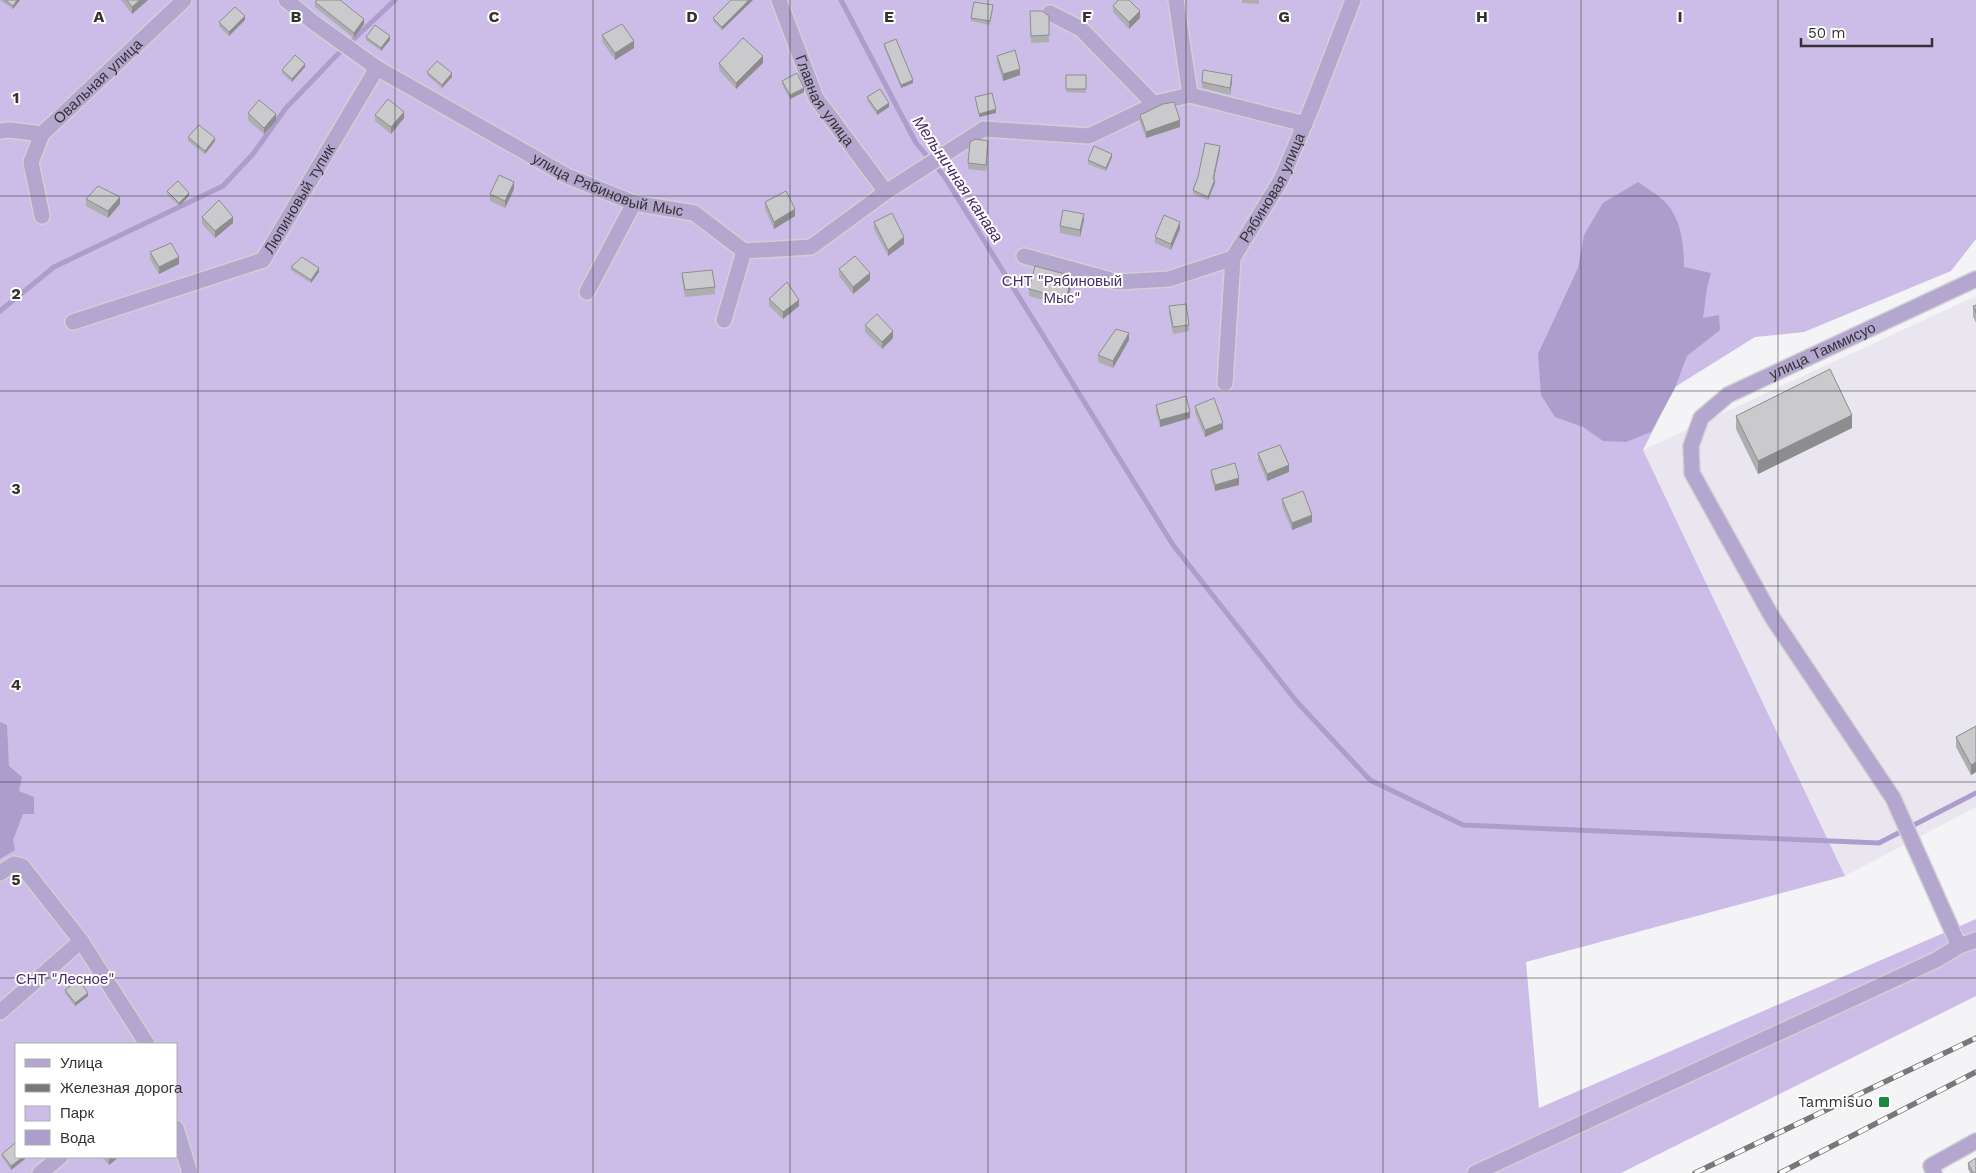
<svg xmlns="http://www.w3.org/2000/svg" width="1976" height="1173" viewBox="0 0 1976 1173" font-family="'Work Sans',sans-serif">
<rect width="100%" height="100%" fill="#f4f3f6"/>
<path fill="#e9e6f0" d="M1976 296V807L1845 876 1643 450Z"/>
<path fill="#cbbde7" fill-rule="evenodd" d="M0 0H1976V239L1951 271 1804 332 1755 337 1675 387 1643 450 1845 876 1526 962 1539 1108 1976 919V996L1621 1173H0ZM16 1044H176V1157H16Z"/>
<path fill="#ad9dcd" d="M1638 182C1646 188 1657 194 1664 201 1681 217 1684 244 1684 267L1711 273 1707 288 1703 318 1719 315 1720 330 1687 356 1675 388 1651 432 1626 442 1603 441 1583 427 1555 417 1541 395 1538 354 1578 268 1584 235 1603 203Z
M0 722 7 725 9 766 22 777 19 791 34 797V814H23L13 840 15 850 0 859Z"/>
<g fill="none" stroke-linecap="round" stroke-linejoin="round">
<path stroke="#ad9dcd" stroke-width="5" d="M841 0 916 143 944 176 1173 545 1297 702 1370 780 1463 825 1879 843 1976 793
M0 311 54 267 223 186 253 154 286 108 336 56 395 0"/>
<g stroke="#d1d0d3" stroke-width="18">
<g id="minor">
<path id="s1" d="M286 0 313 22 377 68 567 176 634 203 694 213 744 251 811 247 886 192 984 129 1089 136 1160 102 1190 95 1305 124"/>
<path id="s2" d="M779 0 816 98 886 192"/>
<path d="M1176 0 1190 95"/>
<path d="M1050 13 1081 29 1155 105"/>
<path id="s3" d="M0 131 10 130 42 134 184 0"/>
<path d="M42 134 31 162 42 216"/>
<path d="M1024 256 1118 282 1169 279 1233 258"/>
<path d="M587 292 634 203"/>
<path d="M724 320 744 251"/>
<path id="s4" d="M73 322 263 260 377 68"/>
<path id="s5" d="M1225 383 1233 258 1281 180 1313 104 1353 0"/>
<path d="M0 873 14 864 22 866 81 941 147 1044"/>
<path id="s6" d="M1959 946 1893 798 1772 617 1692 473 1691 446 1701 418 1728 395 1976 279"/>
<path d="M0 1012 81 941"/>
<path d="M176 1128 190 1173"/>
<path d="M40 1173 60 1157"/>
<path d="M1475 1173 1936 960 1959 946 1976 940"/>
<path d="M1934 1173 1931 1166 1976 1141"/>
</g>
</g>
<use href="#minor" stroke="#b3a6cf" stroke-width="15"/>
<g stroke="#78787a" stroke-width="5.5">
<path id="rail" d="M1695 1173 1976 1038
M1780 1173 1976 1072"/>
</g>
<use href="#rail" stroke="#fff" stroke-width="4" stroke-dasharray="11" stroke-linecap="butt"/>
</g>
<path fill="#aeadaf" d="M0 0H20L13 9Z
M121 0H148L132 14Z
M731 0H753L722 30 713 21V18Z
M1242 0H1259V4L1242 3Z
M315 2 364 24 354 38 315 7Z
M1113 6 1140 18 1129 29 1113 12Z
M993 9 990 25 971 21V18Z
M1030 11 1049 16V42L1031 43Z
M245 20 229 36 219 26V22Z
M602 35 634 48 615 60 602 41Z
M366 37 390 40 381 51 366 40Z
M884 44 913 83 901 88 884 47Z
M997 56 1020 75 1003 81 997 62Z
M719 63H763L736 89 719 70Z
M305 67 292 82 282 73V70Z
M427 72 452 77 442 88 427 75Z
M1066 75H1086V93L1066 92Z
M782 81 804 92 790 99 782 84Z
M1232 81 1230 95 1202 88V82Z
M867 97 889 107 877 115 867 100Z
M248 113 276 121 264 134 248 120Z
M375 115 404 118 391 134 375 121Z
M1140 115 1180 127 1146 138 1140 122Z
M188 137 215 141 205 154 188 141Z
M988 147 986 171 968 169V163Z
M1220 150 1214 179 1215 183 1208 200 1193 194V190L1198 177Z
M1112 157 1106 171 1088 164V160Z
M514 189 505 208 490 201V194Z
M167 191 189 196 179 206 167 194Z
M86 199 120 204 108 218 86 206Z
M765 202 795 216 774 229 765 209Z
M202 217 233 223 215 238 202 224Z
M1084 220 1080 237 1060 233V226Z
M874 222 904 244 888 256 874 229Z
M1180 229 1171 250 1155 243V237Z
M150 252 179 264 159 274 150 259Z
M291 267 319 272 311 283 291 270Z
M839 269 870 280 853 294 839 276Z
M682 273 715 287V294L685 297 682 279Z
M1072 283 1066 306 1029 296V289Z
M769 299 799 306 783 319 769 306Z
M1976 305V323L1973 316V306Z
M1169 306 1189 325V331L1173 334 1169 313Z
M865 325 893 338 882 349 865 332Z
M1129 340 1113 368 1098 362V355Z
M1156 405 1190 418 1160 427 1156 412Z
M1195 406 1223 429 1205 437 1195 413Z
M1736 416 1852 428 1758 474 1736 429Z
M1258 453 1289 472 1267 481 1258 460Z
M1211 470 1239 485 1215 491 1211 477Z
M1282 499 1312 522 1292 530 1282 506Z
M1976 726V772L1971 775 1956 747V737Z
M65 990 88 996 75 1006 65 993Z
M2 1154 25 1157V1159L11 1170 2 1157Z
M102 1157H119L109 1165Z
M1968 1163 1976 1173H1970L1968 1169Z"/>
<path fill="#8d8d8f" d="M17 0H20L13 9V6Z
M140 0H148L132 14V7Z
M749 0H753L722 30V27Z
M1140 11V18L1129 29V22Z
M245 16V20L229 36V32Z
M364 19V24L354 38V33Z
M390 36V40L381 51V48Z
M634 41V48L615 60V53Z
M763 56V63L736 89V83Z
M305 64V67L292 82V79Z
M1020 69V75L1003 81V74Z
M452 73V77L442 88V85Z
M1232 75V81L1230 95V88Z
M913 80V83L901 88V85Z
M804 88V92L790 99V95Z
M889 103V107L877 115V111Z
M996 109V113L979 117V114Z
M404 112V118L391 134V127Z
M276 114V121L264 134V128Z
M1180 120V127L1146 138V132Z
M215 138V141L205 154V151Z
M988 141V147L986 171V165Z
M1220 146V150L1213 182V179Z
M1112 154V157L1106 171V168Z
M1215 179V183L1208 200V197Z
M514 182V189L505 208V201Z
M189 193V196L179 206V203Z
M120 197V204L108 218V211Z
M795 209V216L774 229V222Z
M1084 214V220L1080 237V230Z
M233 217V223L215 238V231Z
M1180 222V229L1171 250V244Z
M904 237V244L888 256V250Z
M179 257V264L159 274V267Z
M319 268V272L311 283V280Z
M870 273V280L853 294V287Z
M1072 276V283L1066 306V299Z
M799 300V306L783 319V312Z
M893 331V338L882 349V342Z
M1129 333V340L1113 368V361Z
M1190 412V418L1160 427V420Z
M1852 415V428L1758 474V461Z
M1223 423V429L1205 437V430Z
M1289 465V472L1267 481V474Z
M1239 478V485L1215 491V485Z
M1312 515V522L1292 530V523Z
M1976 762V772L1971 775V765Z
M88 993V996L75 1006V1003Z
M23 1157H25V1159L11 1170V1166Z
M111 1157H119L109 1165V1158Z"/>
<path fill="#cac9cc" stroke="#8d8d8f" d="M5 0H17L13 6Z
M127 0H140L132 7Z
M317 0H340L364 19 354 33 315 2Z
M731 0H749L722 27 713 18Z
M1118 0H1129L1140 11 1129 22 1113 6Z
M974 2 993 5 990 21 971 18Z
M235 7 245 16 229 32 219 22Z
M1030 11H1042L1049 16V35L1031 36Z
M622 24 634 41 615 53 602 35Z
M375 25 390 36 381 48 366 37Z
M743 38 763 56 736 83 719 63Z
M896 39 913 80 901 85 884 44Z
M1015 50 1020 69 1003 74 997 56Z
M295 55 305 64 292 79 282 70Z
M437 61 452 73 442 85 427 72Z
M1203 70 1232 75 1230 88 1202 82Z
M797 73 804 88 790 95 782 81Z
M1066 75H1086V89H1066Z
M880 89 889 103 877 111 867 97Z
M992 93 996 109 979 114 975 97Z
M388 99 404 112 391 127 375 115Z
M259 100 276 114 264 128 248 113Z
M1174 102 1180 120 1146 132 1140 115 1163 104Z
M199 125 215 138 205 151 188 137Z
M975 139 988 141 986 165 968 163 970 142Z
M1205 143 1220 146 1213 179H1215L1208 197 1193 190 1198 177Z
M1094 146 1112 154 1106 168 1088 160Z
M499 175 514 182 505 201 490 194Z
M178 181 189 193 179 203 167 191Z
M98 186 120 197 108 211 86 199Z
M786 191 795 209 774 222 765 202Z
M219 200 233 217 215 231 202 217Z
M1063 210 1084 214 1080 230 1060 226Z
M892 213 904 237 888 250 874 222Z
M1164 215 1180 222 1171 244 1155 237Z
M171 243 179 257 159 267 150 252Z
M855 256 870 273 853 287 839 269Z
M302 257 319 268 311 280 291 267Z
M1035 266 1072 276 1066 299 1029 289Z
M712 270 715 287 685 290 682 273Z
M787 282 799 300 783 312 769 299Z
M1186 304 1189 325 1173 327 1169 306Z
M1976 305V313L1973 306Z
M877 314 893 331 882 342 865 325Z
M1116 329 1129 333 1113 361 1098 355Z
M1830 369 1852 415 1758 461 1736 416Z
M1186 396 1190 412 1160 420 1156 405Z
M1214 398 1223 423 1205 430 1195 406Z
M1280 445 1289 465 1267 474 1258 453Z
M1235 463 1239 478 1215 485 1211 470Z
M1303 491 1312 515 1292 523 1282 499Z
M1976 726V762L1971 765 1956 737Z
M79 980 88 993 75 1003 65 990Z
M15 1143 16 1145V1157H23L11 1166 2 1154Z
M1976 1158V1173H1973L1968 1163Z"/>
<path fill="none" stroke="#333334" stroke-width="1" stroke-opacity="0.55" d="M198 0V1173M395 0V1173M593 0V1173M790 0V1173M988 0V1173M1186 0V1173M1383 0V1173M1581 0V1173M1778 0V1173M0 196H1976M0 391H1976M0 586H1976M0 782H1976M0 978H1976"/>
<rect fill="#1a8941" stroke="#fff" stroke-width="2" x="1878" y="1096" width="12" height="12" rx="2.5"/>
<g text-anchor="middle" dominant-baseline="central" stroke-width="4" stroke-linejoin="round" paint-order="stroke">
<g font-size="15" fill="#333334" stroke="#fff">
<text stroke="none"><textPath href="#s3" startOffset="119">Овальная улица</textPath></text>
<text stroke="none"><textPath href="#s2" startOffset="111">Главная улица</textPath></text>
<text stroke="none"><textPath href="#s1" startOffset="374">улица Рябиновый Мыс</textPath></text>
<text stroke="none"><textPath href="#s5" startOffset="206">Рябиновая улица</textPath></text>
<text stroke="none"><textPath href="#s4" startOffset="271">Люпиновый тупик</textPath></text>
<text stroke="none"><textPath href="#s6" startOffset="741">улица Таммисуо</textPath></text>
</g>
<g font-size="15" fill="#462f6a" stroke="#fff">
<text x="1062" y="281">СНТ "Рябиновый<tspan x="1062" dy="17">Мыс"</tspan></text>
<text x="65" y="979">СНТ "Лесное"</text>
</g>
<g font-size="15" fill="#333334" stroke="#fff" text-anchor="end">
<text x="1873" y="1102">Tammisuo</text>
</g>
<g font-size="16" font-style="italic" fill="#442d67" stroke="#fff">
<text transform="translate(958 179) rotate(56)">Мельничная канава</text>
</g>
</g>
<g font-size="16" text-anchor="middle" font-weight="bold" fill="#333334" stroke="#fff" stroke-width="4" stroke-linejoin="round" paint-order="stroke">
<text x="99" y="22">A</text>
<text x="296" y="22">B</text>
<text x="494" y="22">C</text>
<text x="692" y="22">D</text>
<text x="889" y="22">E</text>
<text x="1087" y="22">F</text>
<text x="1284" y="22">G</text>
<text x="1482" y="22">H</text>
<text x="1680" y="22">I</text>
<text x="16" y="103">1</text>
<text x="16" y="299">2</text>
<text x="16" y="494">3</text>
<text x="16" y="690">4</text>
<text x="16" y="885">5</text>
</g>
<rect x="15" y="1043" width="162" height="115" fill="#ffffff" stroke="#adadae"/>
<rect x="25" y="1059" width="25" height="8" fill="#b3a6cf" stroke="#adadae"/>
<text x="60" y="1068" font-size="15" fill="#333334">Улица</text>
<rect x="25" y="1084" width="25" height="8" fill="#78787a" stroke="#adadae"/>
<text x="60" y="1093" font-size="15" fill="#333334">Железная дорога</text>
<rect x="25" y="1106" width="25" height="15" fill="#cbbde7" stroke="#adadae"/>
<text x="60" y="1118" font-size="15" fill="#333334">Парк</text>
<rect x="25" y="1130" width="25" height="15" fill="#ad9dcd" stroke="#adadae"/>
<text x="60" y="1143" font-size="15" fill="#333334">Вода</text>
<path d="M1801 38v8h131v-8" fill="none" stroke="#333334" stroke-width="2.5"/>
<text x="1808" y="38" font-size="15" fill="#333334" stroke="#ffffff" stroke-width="4" paint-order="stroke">50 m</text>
</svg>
